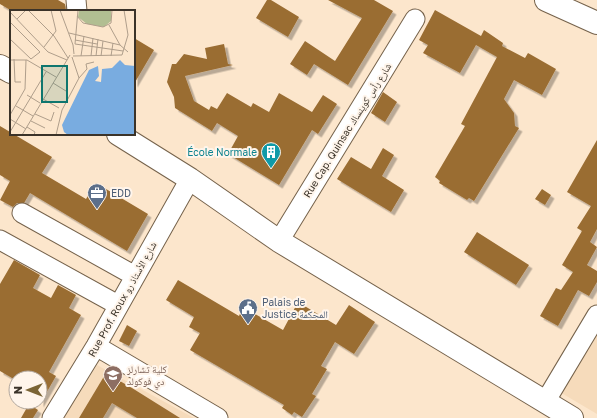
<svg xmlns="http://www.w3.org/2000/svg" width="597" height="418" viewBox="0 0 597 418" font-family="'Golos Text','Noto Naskh Arabic',sans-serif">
<defs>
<filter id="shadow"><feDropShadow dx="3.5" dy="3.5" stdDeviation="0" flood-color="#0004"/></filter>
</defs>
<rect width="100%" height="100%" fill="#fce6cc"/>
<path fill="#f6dbbb" d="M597 330V414L558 391Z
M97 365 194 418H64Z"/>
<path fill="#9a6d33" filter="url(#shadow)" d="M0 0H58L65 4 66 11H12L0 4Z
M267 0H271L299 17 288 37 256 18Z
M328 0H374L393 11 348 85 314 64 307 75 290 64 305 41 335 61 362 18Z
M435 10 481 36 484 30 503 43 502 46 525 58 528 53 556 69 542 95 514 80 504 99 514 113 515 126 519 128 474 201 469 198 467 200 439 183 440 181 435 177 465 126 461 124 497 57 476 45 460 73 423 53 428 45 419 40Z
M134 38 154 50 134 84Z
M224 44 228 64 233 65 185 76 194 101 209 110 211 106 217 109 227 93 251 107 253 103 269 112 279 93 312 112 323 95 337 104 318 134 312 130 279 185 228 154 238 136 217 123 212 131 175 108 174 97 167 82 172 64H176L184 54 207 59 205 48Z
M383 92 397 102 385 122 371 113Z
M0 126 52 157 42 173 86 199 96 183 148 214 127 251 30 193 24 203H17L13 207 0 200 10 181 0 175Z
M597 140V229L590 242 597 247 587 265 597 271V282L589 296 578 290 558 326 540 316 556 288 561 290 573 272 562 265 582 231 577 228 591 206 567 192Z
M383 148 394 155 382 176 404 190 391 212 337 179 351 157 371 169Z
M542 189 551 195 545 205 535 199Z
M477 232 529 265 516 285 464 252Z
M14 260 40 275 33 288 51 298 58 285 76 295 69 308 81 315 49 372 56 376 40 404V378H12L0 371V284Z
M178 280 239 316 243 307 283 330 298 302 336 325 349 305 375 322 354 354 335 342 321 366 327 369 312 394 316 396 302 417 294 412 292 415 282 408 284 405 190 350 200 333 189 327 194 317 166 300Z
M127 325 137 331 129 346 119 341Z
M106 373 132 388 180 418H137L112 403 103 418H79Z
M29 404 38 410 33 418H21Z"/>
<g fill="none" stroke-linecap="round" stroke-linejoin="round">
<g stroke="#75624b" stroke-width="21">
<path id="minor" d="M76 0 77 11
M22 213 135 276
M0 240 118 305
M279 241 415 19
M96 346 218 418
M545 402 597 315
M52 418 96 346 190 179"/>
</g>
<g stroke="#75624b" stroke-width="24">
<path id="major" d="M546 0 597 23
M0 66 11 72
M118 134 190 179 279 241 572 418"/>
</g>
<use href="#minor" stroke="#fff" stroke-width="19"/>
<use href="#major" stroke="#fff" stroke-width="22"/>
</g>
<defs>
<g id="building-pin" transform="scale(1)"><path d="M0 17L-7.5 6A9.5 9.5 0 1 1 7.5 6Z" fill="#0f9aa8" stroke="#fff5eb"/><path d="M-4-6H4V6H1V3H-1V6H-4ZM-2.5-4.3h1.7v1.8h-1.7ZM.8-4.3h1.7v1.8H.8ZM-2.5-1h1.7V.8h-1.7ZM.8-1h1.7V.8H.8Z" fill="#fff"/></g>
<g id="office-pin" transform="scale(1)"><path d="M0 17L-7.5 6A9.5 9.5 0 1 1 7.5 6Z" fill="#5c6f8a" stroke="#fff5eb"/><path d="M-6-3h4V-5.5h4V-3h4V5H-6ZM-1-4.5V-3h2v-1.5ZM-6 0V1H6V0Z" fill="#fff"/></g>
<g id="civic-pin" transform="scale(1)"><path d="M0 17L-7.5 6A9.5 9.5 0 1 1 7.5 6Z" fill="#5c6f8a" stroke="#fff5eb"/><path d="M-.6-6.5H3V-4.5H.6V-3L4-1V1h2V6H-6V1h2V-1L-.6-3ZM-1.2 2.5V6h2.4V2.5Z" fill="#fff"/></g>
<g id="school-pin" transform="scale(1)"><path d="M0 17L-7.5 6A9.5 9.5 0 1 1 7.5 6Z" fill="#8d6e63" stroke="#fff5eb"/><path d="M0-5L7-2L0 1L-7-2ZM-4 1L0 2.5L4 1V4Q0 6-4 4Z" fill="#fff"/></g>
</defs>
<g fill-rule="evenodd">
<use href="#building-pin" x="271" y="152"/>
<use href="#office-pin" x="97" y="193"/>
<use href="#civic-pin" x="248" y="308"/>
<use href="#school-pin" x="113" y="375"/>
</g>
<g text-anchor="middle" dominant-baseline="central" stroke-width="4" stroke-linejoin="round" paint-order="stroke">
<g font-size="10" fill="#3b3329" stroke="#fff5eb">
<text transform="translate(347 130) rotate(-58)">Rue Cap. Quinsac شارع رأس كوينساك</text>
<text transform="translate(122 299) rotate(-61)">Rue Prof. Roux شارع الأستاذ رو</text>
</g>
<g font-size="10" fill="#0d838f" stroke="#fff5eb" text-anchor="end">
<text x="257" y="152">École Normale</text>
</g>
<g font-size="10" fill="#4e5e75" stroke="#fff5eb" text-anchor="start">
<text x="111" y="193">EDD</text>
<text x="262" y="302">Palais de<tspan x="262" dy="12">Justice المحكمة</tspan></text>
</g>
<g font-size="10" fill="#785e54" stroke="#fff5eb" text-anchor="start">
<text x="127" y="369">كلية تشارلز<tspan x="127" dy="12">دي فوكولد</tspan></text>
</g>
</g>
<g transform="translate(10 10)">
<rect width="125" height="125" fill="#fce6cc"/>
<path d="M69 0H101V11L94 17 77 14 68 7Z" fill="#b1be92"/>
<path d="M110 50 115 55 125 56V125H58L54 122 52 115 79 60 88 56 89 66 85 71 91 72 92 59 102 58Z" fill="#79ace0"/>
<path fill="none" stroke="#af9e8b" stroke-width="1" d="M18 0 44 26 58 48M50 0 63 35 64 44M0 2 38 42 57 50M67 6 73 13 93 17 101 13 102 0M7 9 16 0M0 12 30 42 21 49 0 29M99 15 110 35 118 42M59 23 110 35M65 30 87 34M65 34 113 41M65 34 68 0M34 37 46 21 41 0M63 46 112 45 118 25 114 0M71 46 74 26M81 46 83 28M86 46 88 29M91 46 93 31M101 46 103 33M4 49 5 72H11M0 50H17L46 67M69 68 77 59 76 54 84 52M43 73 56 81M17 85 30 93M33 89 49 98M6 96 23 106M25 104 41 111 44 102M0 105 15 79 16 50M0 109 16 119M21 111 35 118M17 117 25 122 24 125M0 122 36 62M12 125 60 45M46 125 52 100 69 68 62 47"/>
<path fill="#0f766e" fill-opacity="0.15" stroke="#0f766e" stroke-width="2" d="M32 56H57V92H32Z"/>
<rect width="125" height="125" fill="none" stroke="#3b3329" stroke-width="2"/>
</g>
<g transform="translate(28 390) rotate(270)"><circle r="19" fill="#fff5eb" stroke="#b1a79d"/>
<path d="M0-3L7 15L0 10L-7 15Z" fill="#7b6434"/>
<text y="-6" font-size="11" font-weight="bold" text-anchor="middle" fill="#3b3329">N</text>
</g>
</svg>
